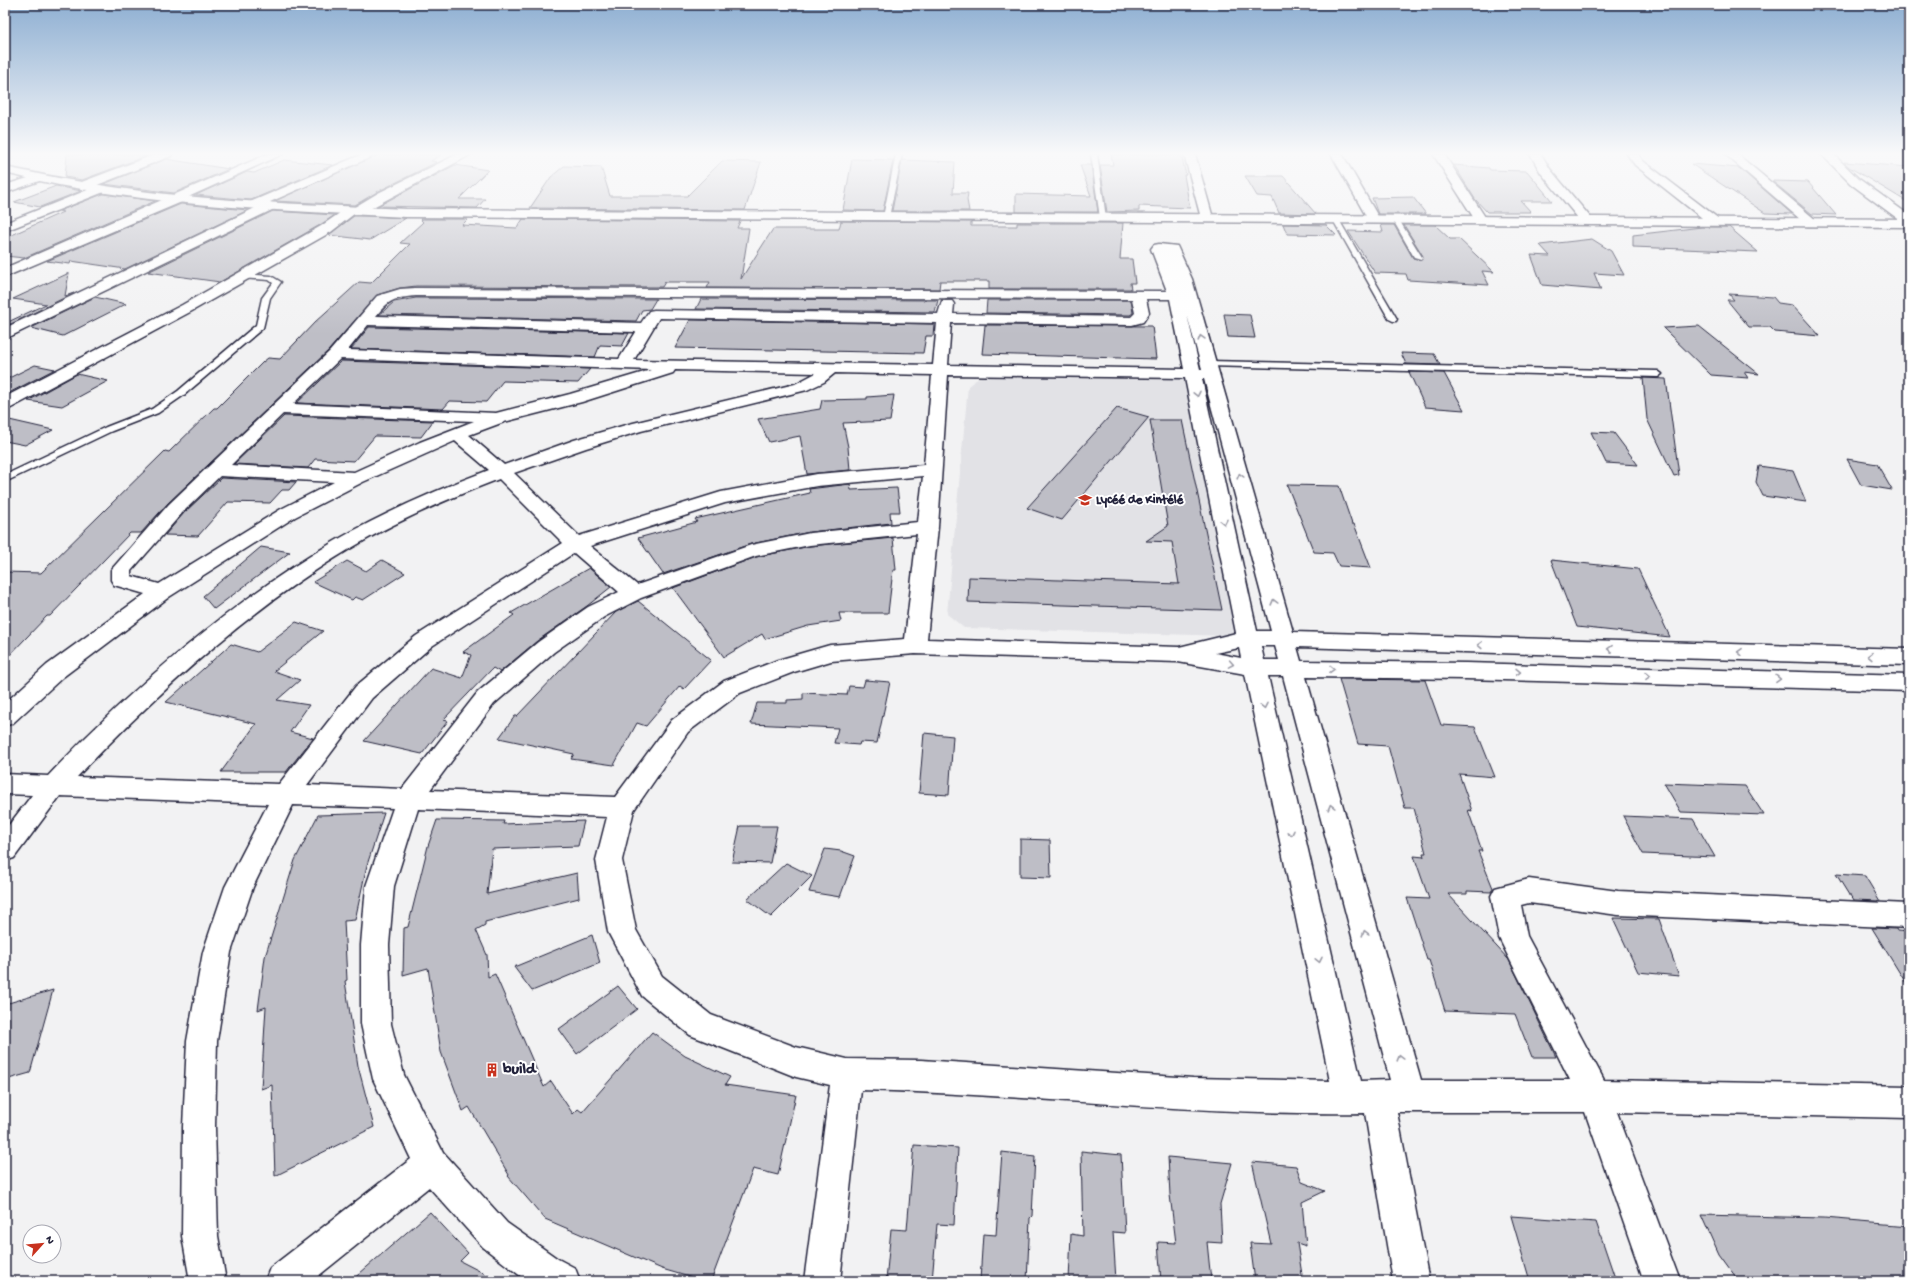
<svg xmlns="http://www.w3.org/2000/svg" width="1914" height="1286" viewBox="0 0 1914 1286" font-family="'Gochi Hand',sans-serif">
<rect width="100%" height="100%" fill="#f2f2f3"/>
<filter id="ink" filterUnits="userSpaceOnUse"><feTurbulence type="fractalNoise" baseFrequency=".025" numOctaves="2"/><feDisplacementMap in="SourceGraphic" scale="8" xChannelSelector="R" yChannelSelector="G"/><feConvolveMatrix kernelMatrix="1 2 1 2 8 2 1 2 1" color-interpolation-filters="sRGB"/></filter>
<g filter="url(#ink)">
<path fill="#e2e2e6" d="M980 377 1182 378 1188 383 1238 632 1228 636 964 628 947 614 968 386Z"/>
<path fill="#bebec6" stroke="#22223b" d="M67 154H133L146 156 82 180 65 177Z
M379 154H442L431 161 437 162 377 192 355 205 275 201Z
M1111 154H1181L1186 175H1184L1190 208 1139 206V211L1107 212 1100 165H1113Z
M166 159 229 169 174 193 104 184Z
M852 159 893 160 883 211 843 210Z
M284 160 333 165 251 200 196 195 247 172 254 173Z
M902 160 955 162 953 193H968L967 200 969 211H892Z
M722 161 761 162 745 210 530 208 551 177 564 166 601 167 610 196H687Z
M1844 162 1909 167V203L1849 167Z
M1691 164 1739 168 1792 214 1765 213Z
M455 165 488 170 459 199H485L477 208 378 206Z
M1080 165H1091L1098 212H1016V194L1091 196Z
M1454 165 1489 168 1490 170 1527 171 1552 201H1521L1531 212H1487L1475 199Z
M1245 176H1283L1316 214 1279 213 1272 197 1257 196Z
M1772 181 1808 182 1836 215 1812 214Z
M56 186 81 191 40 207 14 202Z
M103 194 155 201 24 258 5 256V238L63 212 59 211Z
M1413 197 1426 214H1378L1372 198Z
M181 204 248 210 125 269 71 261 70 264 47 261Z
M273 211 335 215 320 225 220 282 148 272Z
M354 216H365L406 218 370 240 328 235Z
M420 219H468L462 225 517 228 523 219 740 221 737 228H749L741 279 773 229H839L841 221 971 222V226H1017V223H1123L1120 259H1132L1135 283H1130L1131 289H989V281H940L939 289 707 288 710 282H665L662 287 416 286 400 288 377 295 329 350 168 503 141 533H130L50 616H47L5 660V572L41 573 165 451 169 452 214 408H217L263 362 268 358 280 359 315 322 359 282 371 283 410 244 400 243 423 222Z
M1283 224 1326 225 1336 235 1287 234Z
M1381 225H1394L1413 258 1421 260 1423 256 1404 225H1435L1450 239H1459L1494 272 1482 271 1489 285 1408 280 1406 274 1375 273 1348 231 1383 232Z
M1702 227H1729L1758 252 1633 247V235Z
M1592 239 1611 251 1624 275 1594 273 1601 290 1542 285 1531 255 1550 256 1540 245Z
M69 273 65 296 74 293 11 324 6 323 46 304 13 299Z
M1729 294 1773 297 1778 303 1792 305 1820 336 1775 332 1770 327H1749L1727 300H1734Z
M95 297 126 304 63 336 31 328Z
M416 298 656 299 650 309 642 310 636 321 379 315 394 302Z
M701 299 938 300 935 312 696 309Z
M987 300H1131L1133 313 1130 315 986 313Z
M1224 314 1250 315 1255 338 1228 337Z
M690 320 934 324 933 336H926L923 353 675 348Z
M985 325 1152 326 1156 359 982 354Z
M1699 326 1759 374 1744 372 1748 378 1711 375 1663 328Z
M369 327 629 333 622 346 600 345 595 357 351 349Z
M1401 353 1434 354 1440 365 1406 364Z
M341 361 590 369 578 383 503 381 486 402 450 401 443 409 297 403Z
M35 365 55 369 5 395V380Z
M1409 372 1444 373 1464 410 1425 407Z
M77 374 108 381 62 406 28 401Z
M1643 378 1666 379 1679 475 1674 476 1647 419Z
M894 395 890 421 843 423 848 447 850 470 807 474 800 436 769 442 758 419 820 409 822 400 867 399V397Z
M1117 408 1149 417 1062 520 1027 508Z
M284 416 433 421 421 437 375 436 354 461 315 459 308 468 234 464Z
M5 419 53 430 25 445 5 441Z
M1150 420H1182L1222 610 968 602 969 577 1179 584 1172 542 1146 541 1168 526Z
M1591 432 1614 433 1638 465 1606 463Z
M1847 459 1877 464 1892 490 1861 485Z
M1759 466 1793 471 1806 502 1763 496 1756 482Z
M221 478 296 482 289 490H282L270 503 228 502 198 536 165 535 184 513Z
M850 484 851 490 897 488 900 512H890L891 523 810 532 751 544 663 574 638 538 697 522 695 519 810 493 809 489Z
M1287 485 1339 486 1352 524H1354L1371 568 1339 566 1333 553 1314 552Z
M893 538 896 570H893L888 613H839L841 621 808 626 765 639 762 634 724 657 673 588 756 557 810 546Z
M261 547 290 552 214 609 203 596Z
M382 560 405 573 363 600 355 597 352 600 313 582 347 561 366 571Z
M1551 560 1638 569 1670 637 1577 627Z
M589 568 611 587 587 606 537 641 500 672 493 668 443 720 448 721 422 754 364 741 431 668 462 678 471 655 463 652 514 615 511 613Z
M638 601 711 660 684 689 680 686 646 726 637 723 614 765 571 759 574 754 499 738 515 716H517L616 612Z
M296 622 323 631 274 671 300 680 277 700 309 705 290 732 313 738 286 772H221L256 724 166 702 231 644 257 652Z
M1339 679 1425 680 1441 725 1475 727 1495 777 1459 774 1472 811 1468 810 1482 851H1478L1493 888 1491 892 1467 891V894H1448L1509 960 1556 1057H1532L1515 1014 1445 1011 1429 960H1427L1407 898 1429 899 1414 856 1424 857 1423 853H1426L1414 808H1405L1388 746 1358 744Z
M865 680 890 682 877 743 860 742 859 745 834 743 838 728 751 724 757 703H787V700L803 699V693L847 695 849 686 863 687Z
M924 733 953 736 949 795 919 793Z
M1664 783 1745 786 1764 815 1681 812Z
M384 813 367 865 355 920 344 921 347 980 345 981 358 1066 374 1127 275 1176 272 1085 261 1089 266 1007 258 1010 265 957 295 860 318 815Z
M1623 816 1693 819 1715 857 1643 854Z
M437 820 504 821 503 824 584 821 578 846 492 849 487 894 577 873 579 898 485 922V925L476 930 487 955 488 977 495 974 544 1087 551 1081 573 1114 578 1109 582 1112 652 1032 685 1056 730 1077 725 1085 796 1095 778 1175 753 1169 711 1281H703L662 1269 545 1219 508 1176 509 1175 469 1107 463 1111 441 1052 428 968 403 975 404 928 408 927 428 846Z
M740 826H777L770 863 732 862Z
M1020 839 1050 840 1051 878 1020 877Z
M825 849 841 851 855 856 840 897 809 892Z
M786 863 812 876 771 917 747 899Z
M1836 874 1865 876 1880 901 1854 900 1851 895H1849Z
M1613 918 1659 919 1679 976 1638 972Z
M1872 928 1896 929 1897 931 1909 932V988Z
M592 935 600 963 532 991 514 967Z
M618 986 637 1009 577 1054 559 1029Z
M53 990 30 1073 5 1080V1004Z
M914 1145 958 1148 954 1225 937 1224 932 1281H886L891 1229 907 1230Z
M1081 1151 1121 1155 1125 1233 1113 1232 1116 1281H1069L1071 1234 1083 1236Z
M1002 1152 1035 1156 1032 1216 1030 1218 1027 1281H980L983 1234 996 1235Z
M1168 1157 1232 1163 1220 1204 1222 1243 1207 1242 1211 1281H1161L1158 1242 1176 1243 1170 1195Z
M1252 1162 1296 1166 1302 1182 1325 1191 1302 1202 1306 1246 1297 1243 1303 1281H1255L1250 1243 1271 1244Z
M430 1212 468 1253 460 1261 499 1281H351Z
M1701 1215 1824 1218 1909 1225V1281H1738L1719 1255Z
M1511 1216 1596 1222 1616 1281H1530Z"/>
<g fill="none" stroke-linecap="round" stroke-linejoin="round">
<g stroke="#22223b" stroke-width="3">
<path id="lane" d="M896 154H902L889 217 886 219 883 217Z
M1091 154H1097L1106 218 1103 220 1100 218Z
M1336 218 1339 220 1397 319 1396 321H1393L1389 319 1333 220Z
M1394 219 1399 220 1422 257 1421 259 1414 257 1393 220Z
M241 274 271 276 281 282 270 298 263 328 184 395 158 413 112 431 5 482V475L106 427 152 409 178 391 256 325 262 298 273 283 269 280 241 278Z
M1209 361 1658 371 1662 374 1658 377 1206 366 1205 364Z"/>
</g>
<g stroke="#22223b" stroke-width="3">
<path id="street" d="M156 154H172L171 156 87 189 83 190 77 186 79 183Z
M268 154H283L186 198 184 201 5 277V268Z
M363 154H378L270 202 276 206 274 209 5 339V328L255 208H250L248 205 250 202Z
M458 154H472L360 214H354L331 232 192 311 11 408 5 409V397L182 305 321 226 347 208H353L378 193Z
M1184 154H1195L1213 218 1211 221H1203L1201 218Z
M1331 154H1342L1380 220 1378 223H1370Z
M1433 154H1444L1487 220 1485 223H1477Z
M1530 154H1541L1550 169 1591 218 1593 221 1591 224H1583L1541 173Z
M1627 154H1638L1643 161 1719 219 1721 222 1719 225H1711L1635 165Z
M1725 154H1737L1816 220 1818 223 1816 226H1808Z
M1821 154H1833L1859 179 1909 215V225L1905 224 1851 184Z
M38 175 44 178 42 180 5 193V185Z
M100 185 106 189 104 192 5 231V223Z
M1159 244 1177 246 1192 279 1293 632 1909 649V665L1297 647 1301 661 1466 663 1909 675V691L1466 679 1306 677 1421 1080H1570L1499 938 1491 896 1495 888 1529 879 1618 891 1909 904V928L1618 915 1529 903 1521 905 1527 936 1604 1080 1909 1086V1118L1617 1112 1680 1281H1644L1585 1112H1397L1429 1281H1393L1365 1113C1196 1116 1029 1094 861 1090L840 1281H804L830 1085 796 1077 690 1035 642 996 608 932 596 860 607 817 418 809 394 886 389 945 391 1024 404 1075 443 1152 507 1223 558 1259 575 1268 580 1281H527L483 1247 429 1187 312 1281H265L270 1268 411 1159 373 1079 361 1024V945L366 886 393 808 293 805 253 887 231 952 217 1041 215 1127 218 1236 226 1281H190L182 1236 183 1127 187 1041 203 952 225 887 268 804 60 796 14 858 5 861V830L32 795 5 794V774L48 776C129 690 233 600 335 541 384 513 436 490 489 470L455 441 363 482 295 517 169 597 63 677 13 723 5 726V703L47 665 145 594 114 585 111 580V570L169 504 330 351 377 296 400 289 416 288 1167 291 1151 249 1154 245ZM416 296 1132 299 1135 313 1131 317 953 314 954 304 952 301H942L938 314 654 310 649 311 641 323 376 316C390 299 394 298 416 296ZM1146 299H1170L1184 369 948 365 951 323 1132 325 1143 322 1149 313ZM1187 315 1202 369H1200ZM659 318 937 323 933 365 634 360ZM368 325 636 332 619 359 348 350ZM340 359 651 370 570 394 496 413 293 404ZM675 370 816 373 795 384 629 424 574 440 504 465 469 435 504 422 582 402 673 373ZM835 373 932 375 924 465 817 474 721 492 579 536 514 473 586 448 641 431 807 390 824 382ZM948 375 1185 378 1236 633 1179 647 927 639 938 527ZM1202 379H1204L1271 631H1257ZM283 414 474 421 420 442 354 472 231 465ZM220 476 334 482 281 509 159 584 131 576V571L183 512ZM923 476 918 522 810 533 751 545 637 585 590 546 725 503 817 486ZM499 479 563 543 416 636 356 686 279 784 77 777C158 692 248 610 348 550 396 521 447 499 499 479ZM917 534 905 639 830 645 778 660 724 681 672 720 615 797 430 790 494 704 554 652 604 617 641 598 756 556 810 545ZM574 553 619 592 588 607 538 642 478 692 402 789 307 785 372 698 432 646ZM1261 646H1275L1279 660H1264ZM1239 648 1241 658 1215 653ZM915 654 1178 662 1245 674 1330 1081 1193 1078 921 1060 847 1059 796 1047 711 1015 662 976 636 930 622 860 634 810 688 732 740 693 794 672 831 661ZM1268 676H1283L1390 1080 1361 1081Z"/>
</g>
<g stroke="#22223b" stroke-width="3">
<path id="highway" d="M5 167C31 172 56 178 82 182 189 201 298 204 406 209L1909 219V227L406 217C298 211 189 208 82 189 56 185 31 179 5 173Z"/>
</g>
<use href="#lane" fill="#fff" fill-rule="evenodd"/>
<use href="#street" fill="#fff" fill-rule="evenodd"/>
<use href="#highway" fill="#fff" fill-rule="evenodd"/>
</g>
<defs><path id="oneway-chevron" d="M-2-3.5L2.5 0L-2 3.5" fill="none" stroke-width="1.6" stroke-linecap="round" stroke-linejoin="round"/></defs>
<g stroke="#9c9ca7">
<use href="#oneway-chevron" transform="translate(1201 338) rotate(-106)"/>
<use href="#oneway-chevron" transform="translate(1197 394) rotate(78)"/>
<use href="#oneway-chevron" transform="translate(1240 476) rotate(-105)"/>
<use href="#oneway-chevron" transform="translate(1224 522) rotate(78)"/>
<use href="#oneway-chevron" transform="translate(1274 602) rotate(-105)"/>
<use href="#oneway-chevron" transform="translate(1480 645) rotate(-178)"/>
<use href="#oneway-chevron" transform="translate(1610 649) rotate(-178)"/>
<use href="#oneway-chevron" transform="translate(1740 652) rotate(-178)"/>
<use href="#oneway-chevron" transform="translate(1870 656) rotate(-178)"/>
<use href="#oneway-chevron" transform="translate(1231 664) rotate(10)"/>
<use href="#oneway-chevron" transform="translate(1332 669) rotate(1)"/>
<use href="#oneway-chevron" transform="translate(1518 672) rotate(1)"/>
<use href="#oneway-chevron" transform="translate(1648 676) rotate(1)"/>
<use href="#oneway-chevron" transform="translate(1778 679) rotate(1)"/>
<use href="#oneway-chevron" transform="translate(1264 706) rotate(78)"/>
<use href="#oneway-chevron" transform="translate(1331 807) rotate(-105)"/>
<use href="#oneway-chevron" transform="translate(1291 833) rotate(78)"/>
<use href="#oneway-chevron" transform="translate(1365 933) rotate(-105)"/>
<use href="#oneway-chevron" transform="translate(1319 960) rotate(78)"/>
<use href="#oneway-chevron" transform="translate(1400 1058) rotate(-105)"/>
</g>
</g>
<linearGradient id="sky" x2="0" y2="1"><stop stop-color="#8eafd2"/><stop offset="0.46" stop-color="#f9f9fa"/><stop offset="1" stop-color="#f9f9fa" stop-opacity="0"/></linearGradient>
<rect width="1914" height="334" fill="url(#sky)"/>
<defs>
<g id="school-bare" transform="scale(1.08)"><path d="M0-5L7-2L0 1L-7-2ZM-4 1L0 2.5L4 1V4Q0 6-4 4Z" fill="#c8321e" stroke="#fff" stroke-width="2.5" paint-order="stroke"/></g>
<g id="building-bare" transform="scale(1.08)"><path d="M-4-6H4V6H1V3H-1V6H-4ZM-2.5-4.3h1.7v1.8h-1.7ZM.8-4.3h1.7v1.8H.8ZM-2.5-1h1.7V.8h-1.7ZM.8-1h1.7V.8H.8Z" fill="#c8321e" stroke="#fff" stroke-width="2.5" paint-order="stroke"/></g>
</defs>
<g fill-rule="evenodd">
<use href="#school-bare" x="1085" y="500"/>
<use href="#building-bare" x="492" y="1070"/>
</g>
<g text-anchor="middle" dominant-baseline="central" stroke-width="4" stroke-linejoin="round" paint-order="stroke">
<g font-size="13" font-weight="bold" fill="#22223b" stroke="#fff" text-anchor="start">
<text x="1096" y="500">Lycéé de Kintélé</text>
</g>
<g font-size="16" font-weight="bold" fill="#22223b" stroke="#fff" text-anchor="start">
<text x="503" y="1070">build</text>
</g>
</g>
<rect width="1914" height="1286" fill="none" stroke="#fff" stroke-width="20"/>
<rect x="10" y="10" width="1894" height="1266" fill="none" stroke="#22223b" stroke-width="1.5" filter="url(#ink)"/>
<g transform="translate(42 1244) rotate(63)"><circle r="19" fill="#ffffff" stroke="#a7a7b1"/>
<path d="M0-3L7 15L0 10L-7 15Z" fill="#c8321e"/>
<text y="-6" font-size="11" font-weight="bold" text-anchor="middle" fill="#22223b">N</text>
</g>
</svg>
